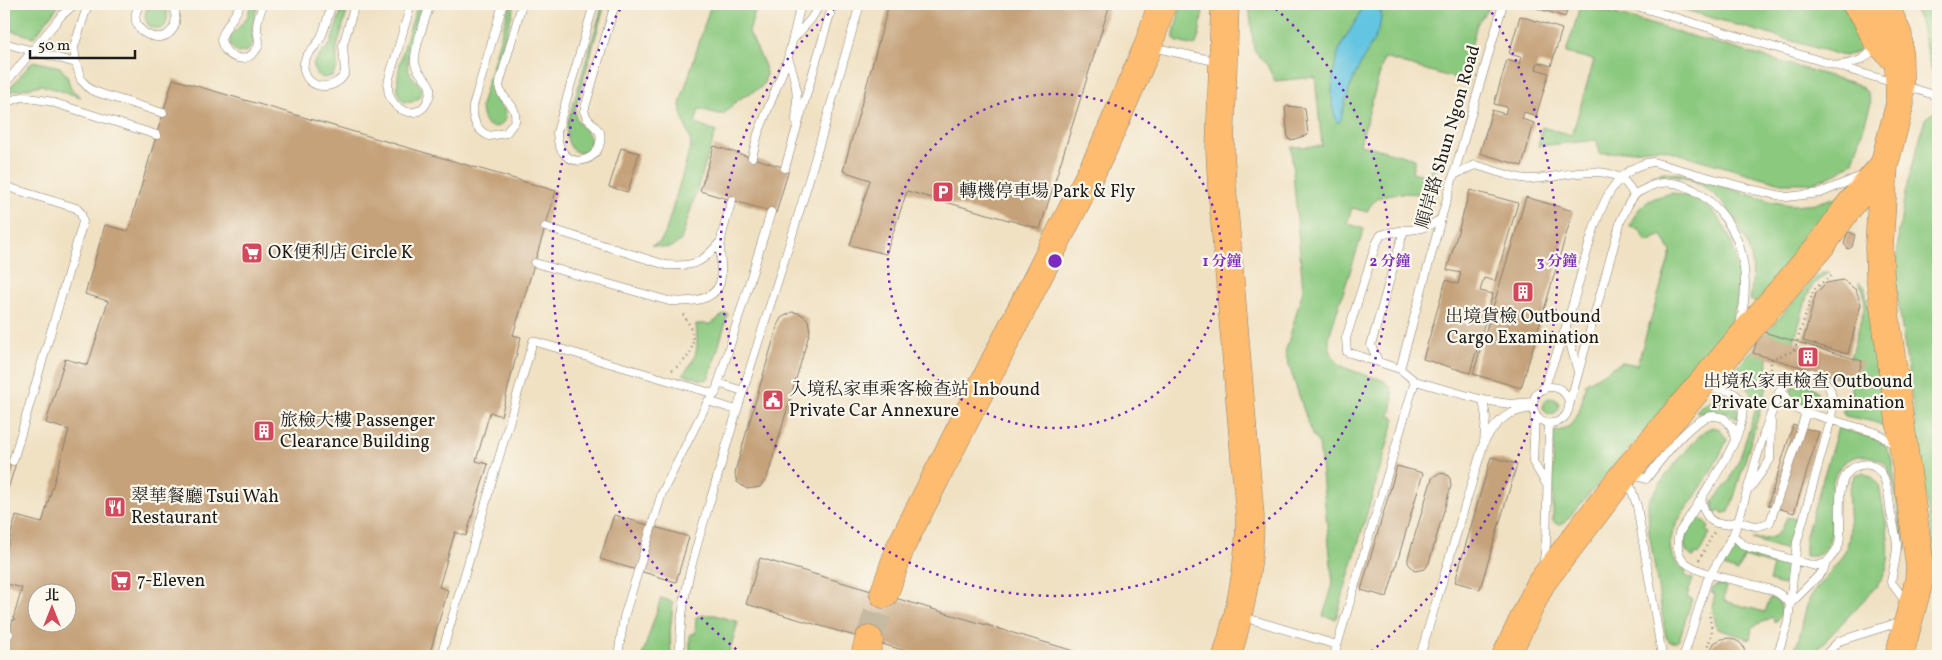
<svg xmlns="http://www.w3.org/2000/svg" width="1942" height="660" viewBox="0 0 1942 660" font-family="Vollkorn,'Noto Serif TC',serif">
<rect width="100%" height="100%" fill="#fbf7ec"/>
<filter id="ink" filterUnits="userSpaceOnUse"><feTurbulence type="fractalNoise" baseFrequency=".02" numOctaves="2"/><feDisplacementMap in="SourceGraphic" scale="10" xChannelSelector="R" yChannelSelector="G"/><feConvolveMatrix kernelMatrix="1 2 1 2 8 2 1 2 1" color-interpolation-filters="sRGB"/></filter>
<filter id="wash" filterUnits="userSpaceOnUse"><feTurbulence type="fractalNoise" baseFrequency=".0096" numOctaves="4" result="noise"/><feDisplacementMap in="SourceGraphic" scale="20" xChannelSelector="R" yChannelSelector="G"/><feGaussianBlur stdDeviation="1.12" result="paint"/><feColorMatrix in="noise" values="0 0 0 0 0 0 0 0 0 0 0 0 0 0 0 0 0 1.4 0 .05"/><feComposite in="paint" operator="in"/></filter>
<g filter="url(#wash)">
<rect width="100%" height="100%" fill="#f0e1c3"/>
<path fill="#8bc97f" stroke="#54724e" d="M4 4H60L34 37 4 29Z
M154 4H167C167 17 170 37 148 25L145 18 146 10Z
M251 4H258L252 27 253 43 248 51 238 53 230 46V37L247 18Z
M343 4H349L337 47V68L332 76 323 78 316 74 313 67 314 62 331 43Z
M418 4H424C420 17 405 56 408 68 410 78 420 81 422 91L418 99C413 102 408 104 403 101 386 90 413 21 418 4Z
M510 4H515L491 86C491 102 507 105 506 118L500 126C485 130 481 118 481 105Z
M603 4H605L575 110C575 124 584 126 590 137 593 160 563 159 567 125Z
M711 4H757L749 32 765 66 766 74 764 83 760 88 739 99 724 114H719L699 109 695 124 716 131 681 240C671 251 664 248 651 245L659 243 665 234 691 145C689 130 681 119 680 104Z
M1181 4H1204L1199 36 1195 46 1177 42 1174 39V34Z
M1249 4H1492L1477 24 1469 54 1468 82 1384 58 1360 144 1415 159 1412 172 1429 176 1432 166C1442 176 1440 189 1426 194 1405 194 1377 188 1367 212L1352 208 1347 223 1364 229 1329 336C1328 367 1348 369 1372 377 1378 378 1385 380 1389 386 1396 394 1392 406 1390 416L1395 418 1336 619 1323 616 1333 584 1319 444 1312 435 1285 353 1303 290 1291 147 1322 146 1315 77 1275 81 1267 65 1254 50Z
M1581 4 1857 84 1867 92 1871 103 1853 162 1834 175 1812 183H1781L1659 148 1600 154 1597 140 1538 146 1542 127 1572 135 1594 60 1566 53Z
M1664 4H1843C1857 22 1882 48 1844 56Z
M1912 4H1938V78L1931 69 1919 19Z
M33 61 60 67 67 76 71 89 81 97 41 85 9 92V89Z
M1938 110V580L1896 286 1898 238 1905 193 1925 119Z
M1664 172 1682 174 1773 202 1792 205 1817 203 1840 196 1835 209 1756 303 1750 300C1752 286 1754 273 1751 258 1745 227 1719 190 1689 179 1677 174 1664 174 1651 175Z
M1672 193C1684 195 1694 197 1704 204 1738 228 1746 285 1731 321 1725 334 1717 346 1709 357L1564 523C1559 526 1557 525 1553 521V432C1581 428 1580 406 1586 383L1622 362 1637 365 1671 252 1662 235 1647 242 1639 229 1630 227C1637 204 1650 198 1672 193Z
M1822 273H1829L1813 285 1807 296 1793 346 1768 354 1767 387 1732 504 1729 512 1723 513 1719 511 1715 515 1713 508V501L1729 482 1740 458 1756 408 1750 391 1743 384 1729 377 1812 280Z
M1859 282 1865 287 1886 427 1874 422 1845 416 1842 412C1853 396 1856 390 1846 372L1865 305 1863 290Z
M724 314H728L710 375 707 380H702L683 374C699 356 698 346 696 324H711Z
M1800 384C1809 384 1815 386 1818 395L1816 403 1807 405 1794 400 1791 395 1792 388Z
M1726 398 1734 403 1739 414 1737 419C1726 410 1713 410 1700 414L1696 411C1705 401 1713 399 1726 398Z
M1543 406a8 8 0 1 1 16 0a8 8 0 1 1-16 0Z
M1712 427 1720 429 1727 440C1718 460 1708 477 1696 495 1687 508 1674 523 1671 539 1668 553 1675 564 1686 571L1685 576 1693 579 1687 597 1692 599 1679 640 1676 642H1670L1666 637 1649 532 1648 502 1669 471 1692 444 1704 431Z
M1838 428 1875 439 1885 445 1891 456 1906 550 1903 552C1900 533 1897 474 1884 463 1877 458 1867 455 1859 456 1847 458 1838 467 1834 478 1827 497 1838 530 1825 549 1820 556 1813 557 1805 556V539Z
M1864 473 1872 477 1879 484C1883 510 1895 552 1884 575 1882 580 1878 584 1875 588L1811 656H1790C1803 640 1801 617 1810 598 1820 579 1840 567 1847 546 1855 522 1841 496 1856 474Z
M1698 517 1709 527 1707 531 1710 533 1698 555 1695 554 1694 558C1675 547 1689 529 1698 517Z
M1787 517 1796 519 1790 538 1789 551 1752 539C1773 540 1779 537 1787 517Z
M1733 544 1745 553 1788 565 1786 583 1783 585 1769 581 1773 566 1744 557 1738 572 1721 566Z
M1718 585H1726L1724 601 1765 612 1770 598C1779 601 1781 604 1782 613L1775 622 1772 617 1752 627 1750 639 1717 629 1712 607 1715 594 1711 592 1713 587Z
M661 598 673 602 670 632 671 656H642Z
M704 615H715L738 622 728 656H690V634H695L696 617Z"/>
<path fill="#63c5e1" stroke="#40707e" d="M1363 4H1380C1385 27 1372 42 1362 61 1352 80 1345 100 1341 120L1338 123C1333 116 1332 105 1332 96 1332 79 1334 62 1341 46 1348 31 1359 20 1363 4Z"/>
<g id="blocks">
<path fill="#c5a27a" fill-rule="evenodd" d="M889 4H1110L1040 229 907 191 886 254 850 245 870 180 843 171Z
M1524 4H1569L1565 17Z
M1520 16 1562 29 1551 66 1538 62 1536 69 1549 73 1536 116 1524 112 1522 119 1534 123 1522 166 1480 153 1492 110 1505 114 1507 107 1494 104 1507 60 1519 64 1521 57 1509 54Z
M173 79 556 191 513 335 521 337 501 416 490 412 476 461 488 464 466 536 455 532 439 587 448 590 429 656H4V651L22 588 4 583V559L16 516 42 523 69 430 46 423 65 359 88 365 108 301 85 294 105 225 128 231ZM38 592H68V622H38Z
M1287 106 1305 108 1308 135 1291 140 1288 139 1285 108Z
M714 146 789 169 776 213 700 191Z
M621 148 639 153 628 192 609 187Z
M1470 190 1518 203 1495 281 1484 278 1480 291 1493 294 1470 373 1423 359 1446 280 1458 284 1461 273 1447 270Z
M1526 197 1573 211 1521 388 1473 374Z
M1850 232 1855 235 1852 247 1848 249 1844 244 1847 234Z
M1843 280 1856 290 1861 304 1848 354 1803 341 1816 293 1826 283Z
M792 312 799 313 804 316 808 320 810 331 767 478 760 487 747 489 737 482 735 475 736 468 778 324 781 318Z
M1760 331 1862 361 1856 383 1753 353Z
M1793 425 1819 432 1794 513 1768 505Z
M1491 457 1517 464 1480 589 1455 582Z
M4 459 16 463 4 502Z
M1397 466 1423 473 1387 597 1361 590Z
M1439 473 1446 474 1450 478 1451 486 1429 563 1425 569 1415 571 1408 563V558L1432 478Z
M614 515 689 537 676 582 600 559Z
M760 558 1091 656H923L746 604Z
M1730 638 1739 642 1743 646 1746 656H1708L1714 643 1721 639Z"/>
</g>
</g>
<g filter="url(#ink)">
<use href="#blocks" fill-opacity="0" stroke="#867e70" stroke-width="1"/>
<g fill="none" stroke-linecap="round" stroke-linejoin="round">
<path stroke="#c6baa2" stroke-width="28" stroke-dasharray="28 14" stroke-linecap="butt" d="M869 640 884 594"/>
<g stroke="#867e70" stroke-width="9">
<path id="lane" d="M88 4 74 47 76 63 81 80 91 90 105 95 163 113
M140 4C122 30 163 50 174 27 177 20 175 11 174 4
M240 4C236 17 224 26 221 40 224 57 245 66 256 50 262 43 257 35 257 27 257 19 261 11 263 4
M332 4C328 15 326 27 321 37 316 49 301 55 304 70 309 92 337 90 345 73L343 45 355 4
M411 4C406 21 401 38 396 56 393 65 389 75 388 85 387 111 419 123 428 100 437 80 418 79 415 63 413 50 426 18 430 4
M503 4 473 106C472 120 476 130 489 136L506 133 515 121C518 102 500 101 499 85L522 4
M594 4 557 132C558 175 606 165 600 132L587 118 584 111 615 4
M1503 4 1441 219 1400 369 1415 381 1483 400 1510 404 1533 402
M1630 4 1938 96
M795 37 811 19 820 4
M4 43 76 63
M1152 47 1219 62
M788 58C797 82 798 95 796 121
M1840 65C1855 63 1869 60 1875 44
M4 85 62 15 75 4
M4 103 22 97 48 101 157 135
M752 157 758 134 788 58 801 4
M785 168 833 4
M1454 175 1475 165C1490 169 1512 178 1528 179 1559 180 1618 154 1634 196
M4 186 76 208 81 213 83 222 13 461
M545 227 666 265C695 267 702 263 720 242
M535 263 669 301C685 302 713 303 720 283 723 274 719 253 721 241 723 227 728 214 732 200
M1566 328 1578 372
M1378 361 1371 345 1404 230
M1400 369 1347 352 1346 338 1376 244 1381 235C1404 227 1419 234 1441 219
M718 383 743 391
M1533 405a18 18 0 1 1 36 0a18 18 0 1 1-36 0Z
M1544 389C1553 362 1564 336 1571 310 1582 275 1590 229 1607 197 1616 179 1633 164 1653 162L1754 190 1787 197 1820 193 1862 176
M1706 389C1715 388 1729 389 1736 395 1760 415 1713 478 1701 499 1704 512 1708 525 1725 524 1729 524 1733 522 1736 522 1753 522 1750 531 1770 522L1806 413
M1780 390 1798 410 1877 433 1896 446
M708 401 736 410
M1569 406 1621 220C1625 213 1628 202 1634 196 1636 193 1640 191 1643 190 1682 165 1727 209 1739 245 1747 270 1746 299 1740 325
M1535 413 1533 462 1547 485
M1485 440C1500 418 1507 411 1533 408
M1630 474 1646 479C1660 462 1690 418 1713 416 1716 416 1721 417 1724 418L1732 427 1735 439
M1628 479 1637 506 1662 656
M1751 487 1770 460 1771 422
M1701 499 1679 533C1677 541 1677 552 1682 559 1694 576 1755 582 1776 592 1781 594 1786 600 1790 604L1823 571 1826 563
M1733 535 1742 544 1751 548 1815 566 1826 563C1831 557 1837 551 1839 544 1844 521 1829 472 1861 465 1887 459 1889 497 1891 514 1893 523 1896 534 1897 544 1897 556 1893 570 1891 582L1906 602
M1543 566 1546 545 1549 423
M1243 617 1337 645
M4 633 9 634
M441 656 533 341 715 394
M618 656 624 617 662 493 708 401 715 394 771 212
M680 656C678 587 706 520 724 454 746 378 771 304 794 229 817 155 838 79 860 4
M1334 656 1415 381
M1420 656 1484 442 1486 417 1483 400
M1684 656 1707 581 1733 535 1738 522 1764 433 1780 390 1787 380 1799 374 1812 373 1822 377 1830 389 1833 402 1831 419 1797 542 1788 622 1777 656
M1824 656 1839 641 1903 621"/>
</g>
<g stroke="#867e70" stroke-width="29">
<path id="highway" d="M1225 4 1220 149 1222 187 1250 517C1250 566 1241 610 1227 656
M1856 4 1865 15 1876 38 1898 62
M1884 4 1898 35 1900 104 1884 165 1879 247 1880 277 1920 566 1919 581 1899 656
M884 594 901 546 1103 149 1148 46 1162 4
M865 656 869 640
M1506 656 1541 583 1626 472 1822 244 1850 205 1884 165"/>
</g>
<path stroke="#867e70" stroke-width="2.5" stroke-dasharray="1 4" stroke-linecap="butt" d="M672 370C697 355 699 335 681 312
M1771 384V359L1794 351 1814 289 1831 276
M1699 560 1714 532
M4 617 17 621
M1705 656 1712 633 1709 612"/>
<use href="#lane" stroke="#fff" stroke-width="8"/>
<use href="#highway" stroke="#fdbc70" stroke-width="28"/>
</g>
</g>
<g fill="none" stroke="#7b2cbf" stroke-width="2.5" stroke-dasharray="2.5 5">
<circle cx="1055" cy="261" r="167"/>
<path d="M1270 4A335 335 0 1 1 840 4"/>
<path d="M742 654A502 502 0 0 1 622 6M1488 6A502 502 0 0 1 1368 654"/>
</g>
<defs>
<g id="parking-square" transform="scale(1.125)"><rect x="-9" y="-9" width="18" height="18" rx="4" fill="#d1495b" stroke="#fbf7ec"/><path d="M-3.5-5.5H1a3.5 3.5 0 0 1 0 7H-1V5.5H-3.5ZM-1-3.4V-.6H.8a1.4 1.4 0 0 0 0-2.8Z" fill="#fff"/></g>
<g id="supermarket-square" transform="scale(1.125)"><rect x="-9" y="-9" width="18" height="18" rx="4" fill="#d1495b" stroke="#fbf7ec"/><path d="M-6-5.5h2.5l.6 2H6L4.5 2H-2.5L-4.4-4H-6ZM-1.5 3.2a1.3 1.3 0 1 0 .1 0ZM3 3.2a1.3 1.3 0 1 0 .1 0Z" fill="#fff"/></g>
<g id="building-square" transform="scale(1.125)"><rect x="-9" y="-9" width="18" height="18" rx="4" fill="#d1495b" stroke="#fbf7ec"/><path d="M-4-6H4V6H1V3H-1V6H-4ZM-2.5-4.3h1.7v1.8h-1.7ZM.8-4.3h1.7v1.8H.8ZM-2.5-1h1.7V.8h-1.7ZM.8-1h1.7V.8H.8Z" fill="#fff"/></g>
<g id="civic-square" transform="scale(1.125)"><rect x="-9" y="-9" width="18" height="18" rx="4" fill="#d1495b" stroke="#fbf7ec"/><path d="M-.6-6.5H3V-4.5H.6V-3L4-1V1h2V6H-6V1h2V-1L-.6-3ZM-1.2 2.5V6h2.4V2.5Z" fill="#fff"/></g>
<g id="restaurant-square" transform="scale(1.125)"><rect x="-9" y="-9" width="18" height="18" rx="4" fill="#d1495b" stroke="#fbf7ec"/><path d="M-5-6h1v4h1v-4h1v4h1v-4h1v5L-1.5 .5V6h-2V.5L-5-1ZM5-6V6H3V1.5H1.5Q1.5-4 5-6Z" fill="#fff"/></g>
</defs>
<g fill-rule="evenodd">
<use href="#parking-square" x="943" y="192"/>
<use href="#supermarket-square" x="252" y="253"/>
<use href="#building-square" x="1523" y="292"/>
<use href="#building-square" x="1808" y="357"/>
<use href="#civic-square" x="773" y="400"/>
<use href="#building-square" x="264" y="431"/>
<use href="#restaurant-square" x="115" y="507"/>
<use href="#supermarket-square" x="121" y="581"/>
</g>
<g text-anchor="middle" dominant-baseline="central" stroke-width="4.5" stroke-linejoin="round" paint-order="stroke">
<g font-size="18" fill="#1c1c1c" stroke="#fbf7ec">
<text transform="translate(1449 137) rotate(-74)">順岸路 Shun Ngon Road</text>
</g>
<g font-size="18" fill="#1c1c1c" stroke="#fbf7ec" text-anchor="start">
<text x="959" y="192">轉機停車場 Park &amp; Fly</text>
<text x="268" y="253">OK便利店 Circle K</text>
<text x="1523" y="317" text-anchor="middle">出境貨檢 Outbound<tspan x="1523" dy="21">Cargo Examination</tspan></text>
<text x="1808" y="382" text-anchor="middle">出境私家車檢查 Outbound<tspan x="1808" dy="21">Private Car Examination</tspan></text>
<text x="789" y="390">入境私家車乘客檢查站 Inbound<tspan x="789" dy="21">Private Car Annexure</tspan></text>
<text x="280" y="421">旅檢大樓 Passenger<tspan x="280" dy="21">Clearance Building</tspan></text>
<text x="131" y="497">翠華餐廳 Tsui Wah<tspan x="131" dy="21">Restaurant</tspan></text>
<text x="137" y="581">7-Eleven</text>
</g>
</g>
<circle cx="1055" cy="261" r="8" fill="#7b2cbf" stroke="#fbf7ec" stroke-width="2.5"/>
<g font-size="15" text-anchor="middle" font-weight="bold" fill="#7b2cbf" stroke="#fbf7ec" stroke-width="4.5" stroke-linejoin="round" paint-order="stroke">
<text x="1222" y="266">1 分鐘</text>
<text x="1390" y="266">2 分鐘</text>
<text x="1557" y="266">3 分鐘</text>
</g>
<rect width="1942" height="660" fill="none" stroke="#fbf7ec" stroke-width="20"/>
<g transform="translate(52 608)"><circle r="24" fill="#fbf7ec" stroke="#a29f99"/>
<path d="M0-4L9 19L0 12L-9 19Z" fill="#d1495b"/>
<text y="-8" font-size="14" font-weight="bold" text-anchor="middle" fill="#1c1c1c">北</text>
</g>
<path d="M30 50v8h105v-8" fill="none" stroke="#1c1c1c" stroke-width="2.5"/>
<text x="38" y="50" font-size="15" fill="#1c1c1c" stroke="#fbf7ec" stroke-width="4" paint-order="stroke">50 m</text>
</svg>
